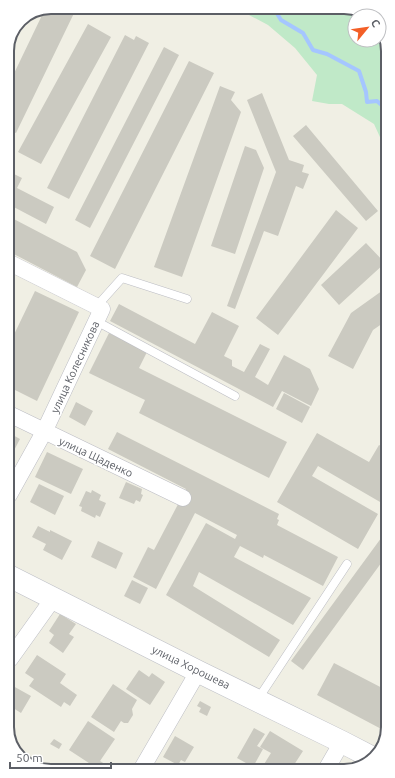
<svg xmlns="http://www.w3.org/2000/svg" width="395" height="778" viewBox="0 0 395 778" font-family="Ubuntu,sans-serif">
<rect width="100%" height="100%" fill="#f0efe4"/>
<path fill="#c0e9c8" d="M234 7H347L371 16H355V40H379V27L385 34V148L374 124 342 104H329L312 101 317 75 295 48 268 25Z
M386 381 387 426 382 429 380 385Z"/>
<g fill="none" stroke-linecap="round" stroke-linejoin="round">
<path stroke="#a5c6ff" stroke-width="4" d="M273 7 281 20 303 33 313 50 327 54 359 71 366 92 367 102 377 101 385 108"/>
</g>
<path fill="#cbcac1" d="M51 7H77L16 133 7 129V88L45 9Z
M24 18 7 51V48L20 20Z
M88 24 111 37 41 164 18 152Z
M125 35 134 40 136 36 149 43 69 199 47 188Z
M164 47 179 55 90 228 75 220Z
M189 61 214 73 115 269 90 256Z
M220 86 235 92 231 100 241 112 182 277 154 267Z
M262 93 289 160 304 165 302 172 309 174 303 189 296 186 278 236 264 231 235 309 227 306 276 172 247 100Z
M306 125 378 211 366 221 293 136Z
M245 146 256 150 264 168 235 254 211 246Z
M8 171 22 178 17 188 54 207 46 224 8 204Z
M336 210 358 228 278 335 256 318Z
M8 216 77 252 86 270 77 287 8 251Z
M366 243 385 263 339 305 321 285Z
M386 288V321L373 330 353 369 328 356 351 313Z
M35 291 79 312 37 401 9 387 8 347Z
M119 304 195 344 212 312 239 326 224 356 232 360V366L244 372 260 344 270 349 255 377 268 385 284 355 310 369 319 389 311 406 282 391 273 407 110 321Z
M109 333 147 352 139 368 287 442 269 478 139 413 145 400 89 373Z
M284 393 310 407 302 423 276 409Z
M76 402 93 411 85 426 69 417Z
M117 432 279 514 277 519 279 520 277 525 338 557 323 586 264 555 263 558 240 546 234 557 311 598 293 625 199 572 193 586 280 640 269 657 166 595 206 523 235 539 237 535 195 513 156 589 133 577 148 547 154 550 186 489 108 449Z
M9 433 20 439 9 460Z
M317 433 369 462 379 445 387 449V506L318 466 312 476 378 514 358 549 277 502Z
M47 452 83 469 71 494 35 477Z
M126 482 142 489 141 494 143 495 140 502 136 500 134 504 119 498Z
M39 484 64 496 55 515 30 502Z
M92 490 101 495 99 500 106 503 100 517 96 515 95 518 81 511 82 507 79 506 86 491 91 493Z
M38 526 50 532V530L72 541 62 560 43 550 46 544 32 537Z
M387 530V555L303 670 291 661Z
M98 541 123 553 116 569 91 557Z
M132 580 148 588 140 604 124 596Z
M60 614 76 624 69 634 74 637 63 653 49 643 54 635 49 631Z
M37 655 66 674 60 683 77 695 70 706 64 702 61 707 29 686 34 679 25 673Z
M334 663 388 691V728L387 732 317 695Z
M139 670 149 677 152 673 165 682 150 705 126 689Z
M113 684 137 700 132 709 133 715 128 723H124L121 721 114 732 91 717Z
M13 686 31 696 21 713 10 706V692Z
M200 701 211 707 207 716 199 712 201 708 197 706Z
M88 721 115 739 100 761 108 766 106 770H89L92 765 69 750Z
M254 728 265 734 257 746 263 749 253 767 237 758Z
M270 731 303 751 292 768 261 769 271 753 260 747Z
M175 736 194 747 185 762 181 760 178 765 163 757Z
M54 739 62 744 59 749 50 744Z"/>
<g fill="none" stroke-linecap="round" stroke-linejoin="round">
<g stroke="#bcbdc4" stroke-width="9">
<path id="service" d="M96 307 122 278 187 299
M96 321 235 396
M258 699 347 564"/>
</g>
<g stroke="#bcbdc4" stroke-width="17">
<path id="minor" d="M8 262 102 309 44 432 9 495
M9 414 183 498
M10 659 50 603 57 600
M327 768 342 742
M141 770 195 677 199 672"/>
</g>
<g stroke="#bdbfc6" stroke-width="23">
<path id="secondary" d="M9 576 199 672 342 742 373 758"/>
</g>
<use href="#service" stroke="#fff" stroke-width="8"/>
<use href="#minor" stroke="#fff" stroke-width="16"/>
<use href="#secondary" stroke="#fff" stroke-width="22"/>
</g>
<g text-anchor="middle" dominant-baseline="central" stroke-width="3.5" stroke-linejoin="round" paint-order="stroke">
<g font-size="11" fill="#5c5f66" stroke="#fff">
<text transform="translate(75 367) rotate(-65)">улица Колесникова</text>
<text transform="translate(96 457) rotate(25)">улица Щаденко</text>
<text transform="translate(191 667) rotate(26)">улица Хорошева</text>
</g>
</g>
<path d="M0 0H395V778H0ZM51 14H344A37 37 0 0 1 381 51V727A37 37 0 0 1 344 764H51A37 37 0 0 1 14 727V51A37 37 0 0 1 51 14Z" fill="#fff" fill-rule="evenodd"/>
<path fill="none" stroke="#5c5f66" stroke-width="2" d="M51 14H344A37 37 0 0 1 381 51V727A37 37 0 0 1 344 764H51A37 37 0 0 1 14 727V51A37 37 0 0 1 51 14Z"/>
<g transform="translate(367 28) rotate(61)"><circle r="19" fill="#ffffff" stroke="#bebfc2"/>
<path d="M0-3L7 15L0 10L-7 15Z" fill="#f35f27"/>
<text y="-6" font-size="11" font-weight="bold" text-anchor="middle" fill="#5c5f66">С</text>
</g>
<path d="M10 762v6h101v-6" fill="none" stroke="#5c5f66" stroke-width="2"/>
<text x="16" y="762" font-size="12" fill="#5c5f66" stroke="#ffffff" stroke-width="3" paint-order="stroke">50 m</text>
</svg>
